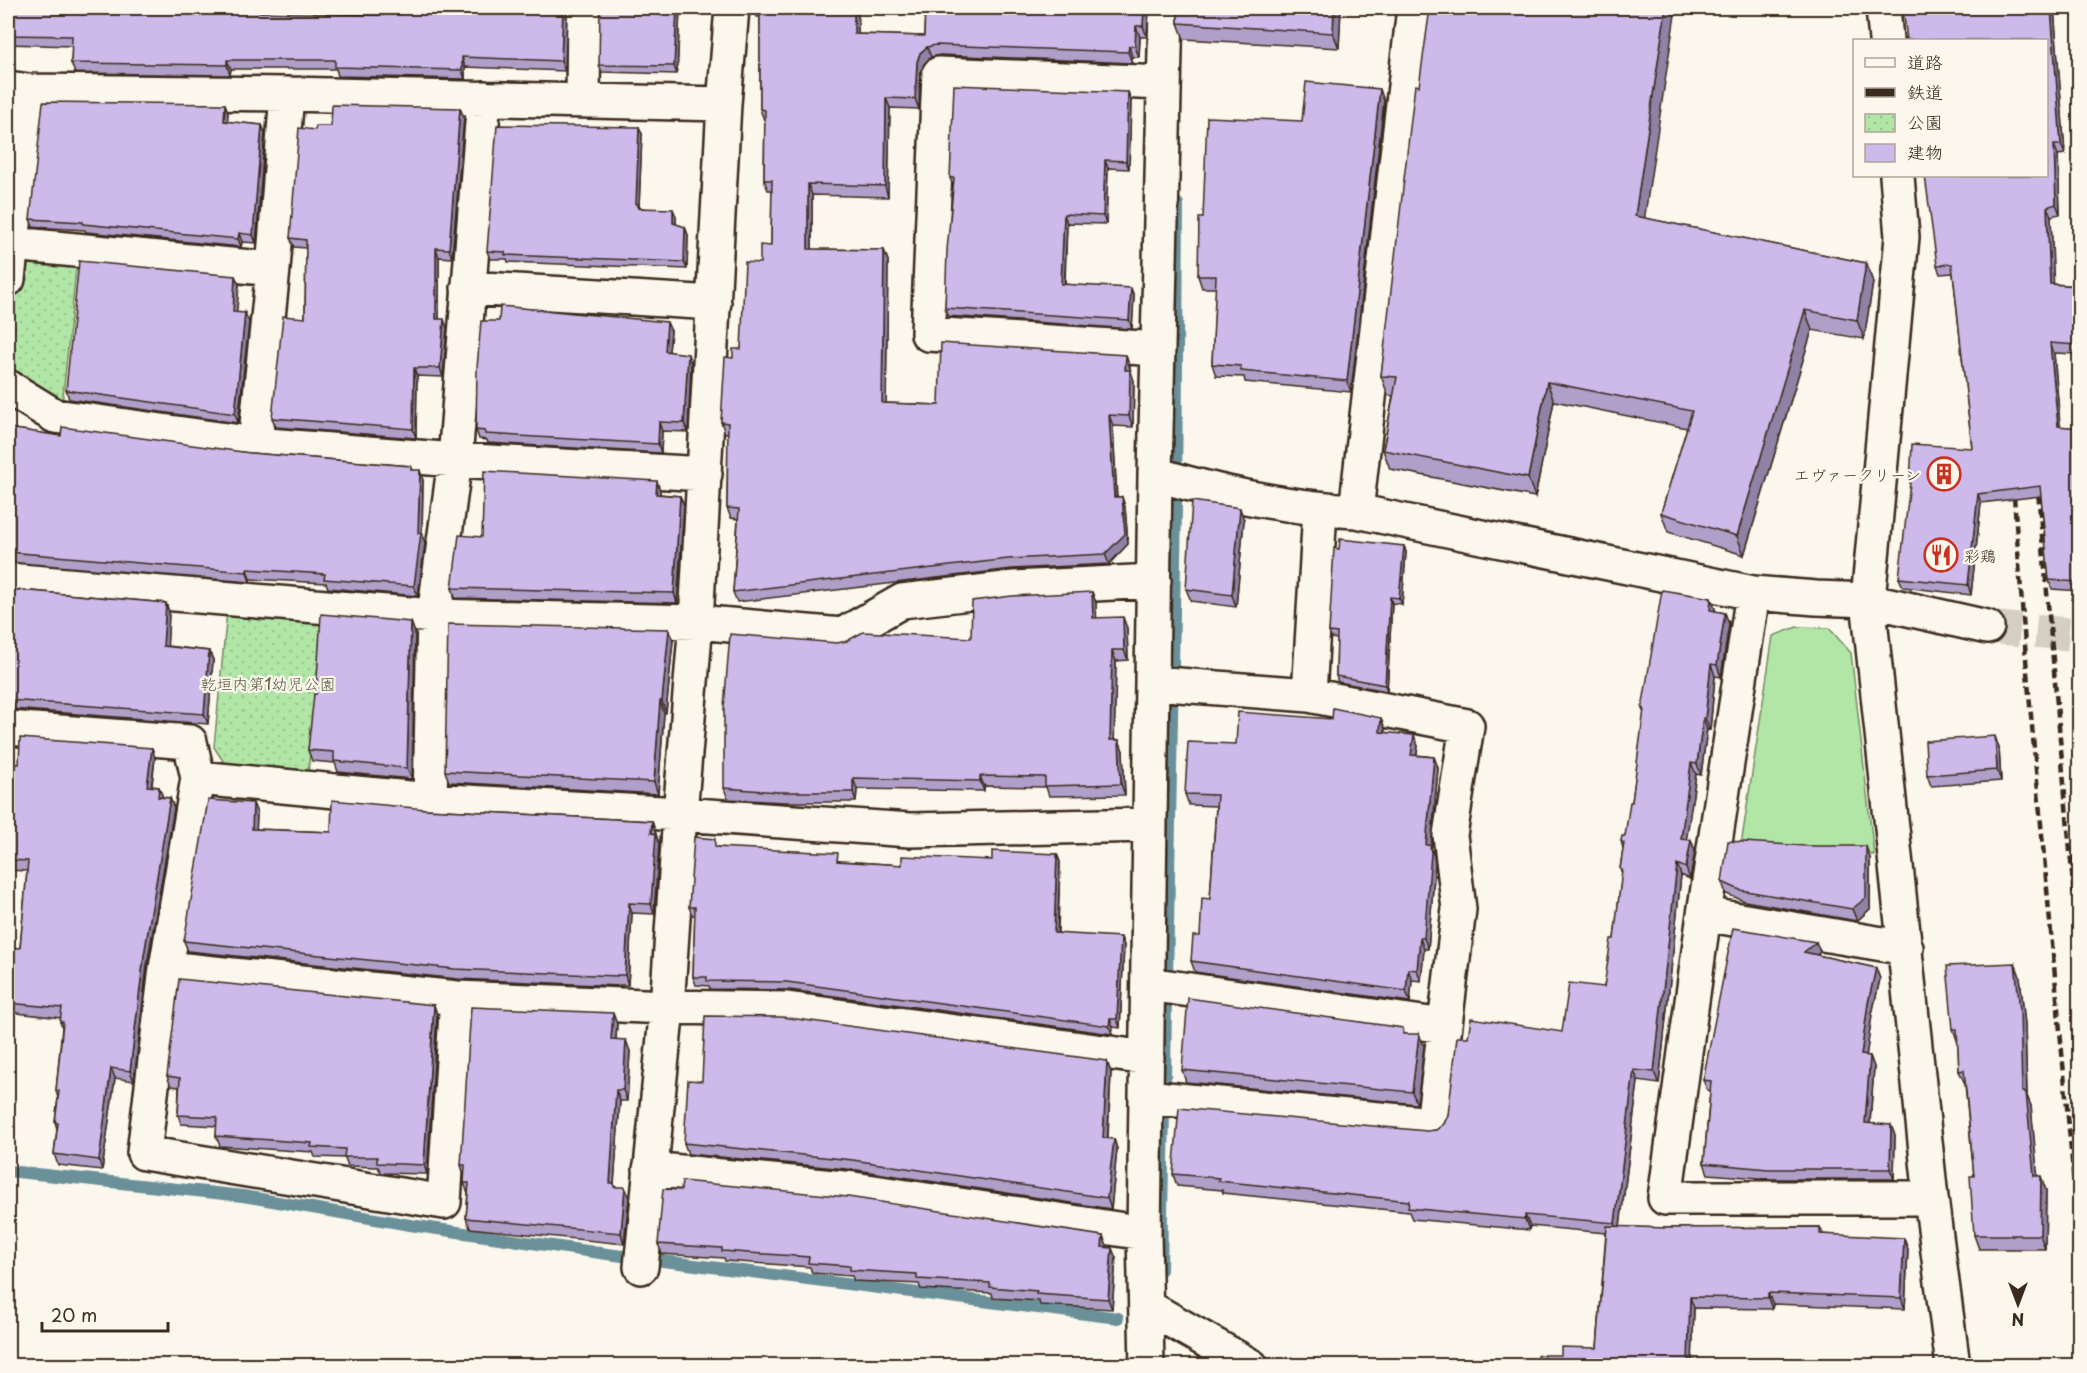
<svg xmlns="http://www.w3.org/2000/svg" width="2087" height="1373" viewBox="0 0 2087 1373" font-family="'Playpen Sans','Klee One',sans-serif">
<defs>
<pattern id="park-dots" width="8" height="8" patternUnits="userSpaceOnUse" patternTransform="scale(1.5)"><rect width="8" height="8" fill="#b1e6a7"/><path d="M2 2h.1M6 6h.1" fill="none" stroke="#99c58f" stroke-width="1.8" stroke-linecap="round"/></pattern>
</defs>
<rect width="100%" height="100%" fill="#fbf7ec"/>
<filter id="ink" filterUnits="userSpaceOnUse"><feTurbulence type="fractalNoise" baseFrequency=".0167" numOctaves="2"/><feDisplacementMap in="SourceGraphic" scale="12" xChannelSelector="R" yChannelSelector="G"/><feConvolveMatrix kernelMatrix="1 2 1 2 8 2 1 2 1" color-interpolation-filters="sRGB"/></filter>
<g filter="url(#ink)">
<path fill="#b1e6a7" stroke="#768862" stroke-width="1.5" d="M1797 627 1829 628 1851 653 1874 855 1740 852 1773 636Z"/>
<path fill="url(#park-dots)" stroke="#768862" stroke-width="1.5" d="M18 255 77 260 62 405 8 366Z
M227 611 322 619 308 774 227 767 214 747Z"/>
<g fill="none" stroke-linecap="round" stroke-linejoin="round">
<path stroke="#6b909a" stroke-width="12" d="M1167 979 1176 509 1178 204
M1165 1085 1166 995
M8 1171 243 1196 410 1225 607 1254 1118 1318
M1161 1270 1164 1109"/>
<path stroke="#d5cec3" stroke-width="33" stroke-dasharray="33 16" stroke-linecap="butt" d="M1987 627 2080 635"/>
<g stroke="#3b2a1e" stroke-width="38">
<path id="street" d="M1883 8 1886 40
M8 88 29 91 287 94 724 104
M583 100 584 8
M1897 176 1902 237 1868 600 1931 1198 1953 1366
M13 244 273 269
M8 279 29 91
M468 288 714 303
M1158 349 928 334 939 74 1164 83
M8 387 55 416 255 444 455 460 705 474
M255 444 273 269 287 94
M1155 474C1218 493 1289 508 1356 511L1753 593 1816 598 1868 600 1987 627
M1356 511 1414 8
M8 580 434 616 696 622 842 635 902 601 1014 588 1154 581
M1753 593 1704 914 1665 1198H1931
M1309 695 1320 509
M8 728 190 742 198 778 166 968 144 1153 444 1202 457 998
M198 778 430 800 680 814 910 830 1150 825
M430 800 434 616 455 460 484 98
M1704 914 1906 948
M166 968 457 998 667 1007 787 1009 1147 1058
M1148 984 1444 1026
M1146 1097 1433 1124 1459 909 1450 835 1467 726 1309 695 1153 683
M650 1169 854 1189 1144 1233
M641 1267 667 1007 680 814 696 622 724 104 732 8
M1146 1306 1251 1366
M1147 1366 1144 1233 1146 1097 1155 474 1166 8"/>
</g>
<use href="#street" stroke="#fbf7ec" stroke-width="33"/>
<path stroke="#3b2a1e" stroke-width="4.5" stroke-dasharray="9 4.5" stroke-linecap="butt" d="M2037 480 2080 963
M2013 483 2027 672 2080 1248"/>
</g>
<path fill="#b09fc9" stroke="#3b2a1e" stroke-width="1.5" d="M8 8 384 15 567 8 565 71 465 67V79L338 76 336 69H231L230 75 75 73 71 63 72 46 8 44Z
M680 8 677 74 602 72 599 65Z
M753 8H858V34L924 36 925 8H1149L1147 37H1140L1139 57H1132V63L940 55 931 57 924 64 920 73 919 109 890 108 888 197 812 195V249L884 250 888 261 886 403 939 405 1130 366V370L1134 381 1133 427 1113 426 1117 497H1122L1125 507 1128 544 1109 564 1012 569 737 602 733 592 738 519 731 518 727 508 728 433H725L721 422 733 358 741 349 760 263 771 246 772 190H768L764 180 765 120H764L760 109V17H757Z
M1178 8H1341L1339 48 1184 39 1178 23Z
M2054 8 2065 154 2058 155 2060 214 2051 216 2053 284 2079 286V354L2054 353 2060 427 2079 428V591L2052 589 2049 580 2041 496 1981 503 1971 595 1903 587 1899 578 1972 448 1953 273 1940 274 1937 265Z
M1419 86 1645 218 1866 263 1873 282 1864 339 1812 330 1744 555 1668 532 1661 513 1687 428 1554 401 1535 497 1390 469 1383 450 1393 396 1388 395 1381 376Z
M1128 92 1131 100 1129 169 1108 168 1106 224 1067 223 1065 284 1134 296 1132 329 948 316 945 308 953 186 950 178Z
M1384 101 1351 392 1245 382 1244 377 1216 376 1212 364 1216 288H1202L1198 276 1203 218 1302 121Z
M225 104 228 112 227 122 262 125 265 133 256 243 242 242 241 247 86 232 85 230 33 227 30 219Z
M464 117 452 258 439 257V319L447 328 443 377 417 376 416 438 276 427 272 418 305 318 306 248 294 247 290 238 331 126Z
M639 127 642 134 639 207 676 216V224L685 227 688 235 687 269 508 262 507 259H490L487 251Z
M235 276 239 285 236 312 249 322 238 423 69 399 66 390Z
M671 331 669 352 691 363 688 432 662 431 661 453 488 443 487 440 479 439 476 430Z
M8 428 61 436 250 453 411 466 413 470 423 480 422 534 425 543 418 596 328 588 326 583 250 579V582L8 562Z
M660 490V494L680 496 684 505 677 603 455 598 452 588 482 537Z
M1244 520 1236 607 1191 601 1186 589Z
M1404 546 1406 552 1402 604 1392 603 1387 691 1338 682 1336 676 1337 639 1331 638 1329 632 1339 549Z
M8 589 166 603 169 612 167 646 209 651 213 660 208 724 25 710 8 709Z
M1092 592 1096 603V618L1127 628 1128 660 1116 661 1114 740H1119L1123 751 1125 795 1049 796 1046 787 984 786V791L857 789 856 802H783L728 799 724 788 837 643 971 638Z
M1715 609V611L1725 613 1729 624 1721 677 1715 676 1710 730 1707 729 1701 775 1696 774 1686 839 1691 840 1695 851 1690 879 1681 875 1659 1084 1638 1081 1620 1227 1667 1228 1820 1227 1823 1234 1908 1249 1905 1309 1773 1304 1772 1309 1694 1308 1692 1360 1561 1355 1597 1348 1606 1233 1530 1226 1529 1230 1412 1219 1409 1212 1223 1193 1222 1190 1177 1186 1173 1174 1436 1130 1444 1124 1448 1115 1468 1037 1562 1032 1604 987 1614 939 1622 873 1620 869 1623 848 1621 841 1625 836 1632 802 1644 713 1642 709Z
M411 622 415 633 412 779 338 772 335 763 312 761 308 750 316 694Z
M669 629 673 640 666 713H664L658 794 449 782 445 771Z
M1381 718 1385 729V732L1418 746 1417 755 1434 757 1438 768 1431 848 1434 856 1435 864 1428 949H1424L1421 981 1412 980 1410 1002 1195 972 1191 961 1200 936 1210 899 1216 806 1189 805 1185 794 1236 744 1332 719Z
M152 748 155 758 152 786 159 787 162 797 170 798 174 808 147 965 134 1081 115 1078 102 1170 58 1165 54 1154 57 1129 55 1122 58 1098 56 1091 62 1027 60 1022 61 1018 8 1012V947L20 948 27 871 8 870V764H19Z
M1999 748 2001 781 1931 786 1927 775Z
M425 809 652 821 659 844 654 914 632 913 628 985H620V986L458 979 188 951 184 941 257 813 256 829 331 832Z
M718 847 841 861 902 865 992 860 1057 854 1060 862 1058 933 1124 945 1120 1028 1113 1027 1112 1034 790 990 710 989 709 986 696 985 693 977 695 915H692L689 907Z
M1870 858V909L1857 921 1745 901 1726 894 1722 882Z
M1816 942 1820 952 1817 955 1876 968 1880 979 1872 1014 1866 1056H1870L1874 1067 1870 1124 1895 1135 1894 1179H1772L1708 1174 1704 1163 1710 1091 1707 1090 1703 1080Z
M2015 963 2020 977 2025 1025 2027 1096 2031 1106 2037 1176 2046 1190 2045 1249H1979L1974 1235V1176L1965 1084 1959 1071 1958 1043 1953 1029Z
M434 1005 437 1015 427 1174 381 1173 378 1167 348 1166 345 1158 315 1157 313 1152 220 1146 216 1136 217 1126 181 1124 178 1115 179 1087 171 1086 167 1076Z
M617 1024 616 1039 630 1051 627 1101H620L614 1184 615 1187 629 1198 624 1244 470 1228 466 1218 468 1193 464 1183V1175L461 1165Z
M1405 1034 1424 1046 1417 1104 1186 1082 1182 1070Z
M1111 1072 1108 1138 1114 1139 1117 1149 1111 1209 857 1170 688 1154 684 1143 702 1081Z
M1103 1236 1107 1248 1116 1258 1112 1309 1040 1305 1039 1301 993 1298 992 1293 921 1289 919 1284 854 1281 852 1276 812 1273 810 1267 725 1261 724 1258 662 1254 658 1244Z"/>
<path fill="#9082a4" stroke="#3b2a1e" stroke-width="1.5" d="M259 8H263L262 22 258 12Z
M563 8H567L565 71 561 61Z
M677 8H680L677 74 674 66Z
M854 8H858V44L854 34Z
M1144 8H1149L1147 37 1143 26Z
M1334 8H1341L1339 48 1333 33Z
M1666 8H1676L1642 235 1635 216Z
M2051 8H2054L2065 154 2061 145Z
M1136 26 1140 37 1139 57 1135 46Z
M1129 46 1132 57V63L1128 52Z
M927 47 931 57 924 64 920 73 919 109 915 99 917 62 920 53Z
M462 57 465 67V79L462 70Z
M227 60 231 69 230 75 227 65Z
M1380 89 1384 101 1351 392 1347 381Z
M1128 92 1131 100 1129 169 1126 161Z
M886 98 890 108 888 197 885 186Z
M225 104 228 112 227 130 224 121Z
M460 108 464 117 452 258 449 249Z
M262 125 265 133 256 243 253 235Z
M639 127 642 134 639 207 641 211 636 204Z
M2054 145 2058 155 2060 214 2056 204Z
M1105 160 1108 168 1106 224 1103 216Z
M808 184 812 195V259L808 249Z
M2047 207 2051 216 2054 293 2050 284Z
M673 209 676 216V230L673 223Z
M1064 214 1067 223 1064 292 1061 284Z
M685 227 688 235 687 269 684 262Z
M239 233 242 242 241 247 238 239Z
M436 248 439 257V328L436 319Z
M884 250 888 261 886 414 882 403Z
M1866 263 1873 282 1864 339 1857 320Z
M235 276 239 285 236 321 233 312Z
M1131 288 1134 296 1132 329 1129 320Z
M1805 310 1812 330 1744 555 1737 536Z
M245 313 249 322 238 423 235 414Z
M444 319 447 328 443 377 440 368Z
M667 322 671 331 668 360 665 351Z
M2050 343 2054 353 2061 436 2058 426Z
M688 354 691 363 688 432 684 423Z
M1126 355 1134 381 1133 427 1129 416 1125 370Z
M414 368 417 376 416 438 413 429Z
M1547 382 1554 401 1535 497 1528 478Z
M1109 415 1113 426 1117 508 1114 497Z
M659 422 662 431 661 453 658 444Z
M420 470 423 480 422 534 425 543 418 596 414 586 418 533Z
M657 481 660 490V503L656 494Z
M1978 494 1981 503 1971 595 1968 585Z
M680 496 684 505 677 603 674 593Z
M1122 497 1125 507 1128 544 1109 564 1105 554Z
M1240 508 1244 520 1236 607 1232 595Z
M1404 546 1406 552 1402 604 1399 598Z
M247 569 250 579V582L247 572Z
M1092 592 1096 603 1097 629 1093 618Z
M1390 597 1392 603 1387 691 1385 685Z
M1711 598 1715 609 1714 621 1710 610Z
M166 603 169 612 167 656 163 646Z
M1725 613 1729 624 1721 677 1717 665Z
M1123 617 1127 628 1128 660 1124 650Z
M411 622 415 633 412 779 407 768Z
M669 629 673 640 666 713 662 701Z
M1112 650 1116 661 1114 751 1110 740Z
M209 651 213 660 208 724 204 714Z
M1711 664 1715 676 1710 730 1705 718Z
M660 701 664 713 658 794 654 782Z
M1381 718 1385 729 1384 743 1380 732Z
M1703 718 1707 729 1701 775 1697 764Z
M1414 735 1418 746 1415 766 1411 755Z
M1995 736 1999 748 2001 781 1997 770Z
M1119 740 1123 751 1125 795 1121 784Z
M152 748 155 758 150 796 147 786Z
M1434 757 1438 768 1431 848 1434 856 1435 864 1428 949 1424 938 1426 845Z
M1691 763 1696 774 1685 850 1681 839Z
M980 776 984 786V791L980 781Z
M853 778 857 789 856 802 853 792Z
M159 787 163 797H158Z
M170 798 174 808 147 965 134 1081 130 1071 144 955Z
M253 803 257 813 256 839 252 829Z
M652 821 659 844 654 914 651 904Z
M1691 840 1695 851 1690 879 1686 868Z
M1866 846 1870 858V909L1857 921 1852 909Z
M1057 854 1060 862 1057 941 1054 933Z
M1677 864 1681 875 1659 1084 1654 1072Z
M629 903 632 913 628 985 625 975Z
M1121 937 1124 945 1120 1028 1117 1019Z
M1420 938 1424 949 1421 981 1417 970Z
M1816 942 1820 952 1808 963 1804 952Z
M2015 963 2020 977 2025 1025 2027 1096 2031 1106 2039 1190 2034 1176 2022 1092Z
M1876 968 1880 979 1872 1014 1865 1066 1861 1055 1868 1003Z
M1408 969 1412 980 1410 1002 1406 991Z
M434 1005 437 1015 427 1174 424 1165Z
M613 1013 617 1024 615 1050 611 1039Z
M1110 1019 1113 1027 1112 1034 1109 1026Z
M1419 1034 1424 1046 1417 1104 1412 1092Z
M626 1040 630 1051 627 1101 623 1090Z
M1870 1056 1874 1067 1869 1134 1865 1123Z
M1107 1061 1111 1072 1107 1148 1103 1138Z
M111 1068 115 1078 102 1170 99 1160Z
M1634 1070 1638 1081 1619 1234 1615 1223Z
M616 1090 620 1101 614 1184 618 1194 610 1183Z
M1891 1125 1895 1135 1894 1179 1890 1169Z
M1114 1139 1117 1149 1111 1209 1107 1198Z
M2041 1176 2046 1190 2045 1249 2040 1235Z
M625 1187 629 1198 624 1244 621 1233Z
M1525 1215 1530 1226 1529 1230 1525 1219Z
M1103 1236 1107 1246 1105 1258 1102 1247Z
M1904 1238 1908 1249 1905 1309 1901 1298Z
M1112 1248 1116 1258 1112 1309 1108 1299Z
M1768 1293 1773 1304 1772 1309 1768 1298Z
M1690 1297 1694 1308 1692 1365 1688 1360Z"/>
<path fill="#cdb9ea" stroke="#3b2a1e" stroke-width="1.5" d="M8 8H259L258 12 384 15 382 8H563L561 61 462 57V70L335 67V60H227V65L71 63 72 36 8 35Z
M600 8H677L674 66 599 65Z
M760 8H854V34L924 36 925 8H1144L1143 26H1136L1135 46H1129L1128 52 936 45 927 47 920 53 917 62 915 99 886 98 885 186 808 184V249L884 250 882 403 939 405 941 343 1126 355 1125 370H1130L1129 416 1109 415 1114 497H1122L1125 534 1105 554 1008 559 733 592 739 509 727 508 728 423 721 422 725 357 733 358V349H741L745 262 760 263V245L771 246 772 180H764L765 110 760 109Z
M1178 8H1334L1333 33 1178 23Z
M1430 8H1666L1635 216 1866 263 1857 320 1805 310 1737 536 1661 513 1692 411 1547 382 1528 478 1383 450 1397 377 1381 376 1415 85 1419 86Z
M1903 8H2051L2061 145H2054L2056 204 2047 207 2050 284 2079 286V345L2050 343 2058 426 2079 428V582L2049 580 2040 486 1978 494 1968 585 1899 578 1910 483 1912 444 1972 448 1952 264 1937 265 1925 176H2046V40H1907Z
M1306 82 1380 89 1347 381 1241 371V366L1212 364 1216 276H1198L1199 218H1203L1207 117 1302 121Z
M954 85 1128 92 1126 161 1105 160 1103 216 1064 214 1061 284 1131 288 1129 320 945 308 947 250 954 178H950Z
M43 102 225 104 224 121 262 125 253 235 239 233 238 239 83 224V222L30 219Z
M332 105 460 108 449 249 436 248V319H444L440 368H414L413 429 272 418 283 316 305 318 306 240 290 238 299 128 315 130 316 126H331Z
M497 125 639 127 636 204H638V208L673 209V223L685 227 684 262 505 255V252L487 251Z
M79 261 235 276 233 312 245 313 235 414 66 390Z
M500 306 667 322 665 351 688 354 684 423 659 422 658 444 485 434V431L476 430 477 368 481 321H499Z
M62 427 250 453 411 466V470H420L418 533H421L414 586 324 579 325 574 247 569V572L8 552V428L61 436Z
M484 471 657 481 656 494 680 496 674 593 452 588 459 535 482 537Z
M1192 501 1240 508 1232 595 1186 589Z
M1340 539 1404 546 1399 598 1390 597 1385 685 1336 676 1337 633 1329 632 1334 548 1339 549Z
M8 589 166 603 163 646 209 651 204 714 8 700Z
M1662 590 1711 598 1710 610 1725 613 1717 665 1711 664 1705 718H1703L1697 764 1691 763 1681 839 1691 840 1686 868 1677 864 1654 1072 1634 1070 1615 1223 1525 1215V1219L1408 1208 1409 1201 1219 1181V1178L1173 1174 1179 1108 1427 1131 1436 1130 1444 1124 1448 1115 1457 1037H1468L1471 1018 1562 1032 1569 983 1604 987 1611 939H1614L1622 870 1620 869 1624 843 1621 841 1622 836H1625L1630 802H1632L1644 709H1642Z
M1092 592 1093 618 1123 617 1124 650H1112L1110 740H1119L1121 784 1045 786V777L980 776V781L853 778V792H779L724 788V707L730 634 837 643 847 641 863 632 971 638 972 601 1012 596Z
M321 614 411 622 407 768 334 761V752L308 750 314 694H316Z
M448 624 669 629 662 701H660L654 782 445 771Z
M1333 708 1381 718 1380 732 1414 735 1411 755 1434 757 1426 845H1430L1431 853 1424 938H1420L1417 970 1408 969 1406 991 1191 961 1193 936H1200L1202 898 1210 899 1217 795 1185 794 1188 742 1236 744 1238 712 1332 719Z
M1995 736 1997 770 1927 775 1925 741Z
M20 738 152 748 147 786 159 787 158 797 170 798 144 955 130 1071 111 1068 99 1160 54 1154 58 1123 55 1122 59 1091H56L63 1022H60L62 1008 8 1003V947L20 948 28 861 8 860V764H19Z
M208 800 253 803 252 829 331 832 332 800 425 809 652 821 651 833 656 834 651 904 629 903 625 975H617V976L455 969 184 941Z
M694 837 715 839V847L838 853 837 861 902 865V856L992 860V851L1057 854 1054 933 1121 937 1117 1019H1110L1109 1026 787 982 707 981V977H693L695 907H689Z
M1728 841 1807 846H1866V898L1852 909 1740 890 1722 882Z
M1733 928 1816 942 1804 952 1876 968 1868 1003 1861 1055 1870 1056 1865 1123 1891 1125 1890 1169H1768L1704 1163 1711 1081 1703 1080Z
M2015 963 2020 1011 2022 1092H2026L2034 1176H2041L2040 1235H1974L1970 1176H1974L1964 1070 1959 1071 1957 1029H1953L1947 966Z
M179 979 434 1005 424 1165 377 1163V1157H344L345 1149 311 1147 312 1143 216 1136 217 1117 178 1115 180 1078 167 1076Z
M1188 998 1403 1028V1034H1419L1412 1092 1182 1070Z
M471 1007 613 1013 611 1039 626 1040 623 1090H616L610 1183H614V1187H625L621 1233 466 1218 469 1183H464L465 1165H461Z
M705 1016 782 1017 1107 1061 1103 1138 1114 1139 1107 1198 853 1160 684 1143 688 1080 702 1081Z
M682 1181 848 1197 1103 1236 1102 1247 1112 1248 1108 1299 1036 1294 1037 1291 990 1287V1283L917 1279V1274L850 1270V1266L808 1263 809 1257 722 1251V1248L658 1244 663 1189 681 1190Z
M1607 1226 1667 1228 1820 1227V1234L1904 1238 1901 1298 1768 1293V1298L1690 1297 1688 1360 1817 1365H1537V1355H1561V1347L1597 1348Z"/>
</g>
<defs>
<g id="building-ring" transform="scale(1.725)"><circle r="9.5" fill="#fbf7ec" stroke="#c8321e" stroke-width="1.5"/><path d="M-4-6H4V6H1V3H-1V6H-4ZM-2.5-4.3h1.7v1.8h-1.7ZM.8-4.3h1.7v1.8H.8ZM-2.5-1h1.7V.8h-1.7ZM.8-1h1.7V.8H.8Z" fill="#c8321e"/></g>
<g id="restaurant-ring" transform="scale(1.725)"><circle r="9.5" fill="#fbf7ec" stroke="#c8321e" stroke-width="1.5"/><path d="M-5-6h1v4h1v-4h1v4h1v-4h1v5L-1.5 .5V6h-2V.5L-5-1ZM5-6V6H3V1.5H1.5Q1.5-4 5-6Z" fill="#c8321e"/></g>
</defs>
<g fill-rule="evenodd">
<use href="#building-ring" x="1944" y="474"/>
<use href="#restaurant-ring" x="1941" y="555"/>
</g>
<g text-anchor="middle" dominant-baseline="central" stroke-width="4.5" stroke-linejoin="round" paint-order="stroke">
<g font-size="16" fill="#3b2a1e" stroke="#fbf7ec" text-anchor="end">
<text x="1921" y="474">エヴァークリーン</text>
<text x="1964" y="555" text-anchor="start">彩鶏</text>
</g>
<g font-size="16" fill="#585940" stroke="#fbf7ec">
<text x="268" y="683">乾垣内第1幼児公園</text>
</g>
</g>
<rect width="2087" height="1373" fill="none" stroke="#fbf7ec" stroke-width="30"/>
<rect x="15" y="15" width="2057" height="1343" fill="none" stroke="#3b2a1e" stroke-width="2" filter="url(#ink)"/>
<rect x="1853" y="39" width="195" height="138" fill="#fbf7ec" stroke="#aea59a" stroke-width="1.5"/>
<rect x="1865" y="58" width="30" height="9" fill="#fbf7ec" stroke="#aea59a" stroke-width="1.5"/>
<text x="1907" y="69" font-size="18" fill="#3b2a1e">道路</text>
<rect x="1865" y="88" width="30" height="9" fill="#3b2a1e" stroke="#aea59a" stroke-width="1.5"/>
<text x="1907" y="99" font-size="18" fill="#3b2a1e">鉄道</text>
<rect x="1865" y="114" width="30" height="18" fill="url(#park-dots)" stroke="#aea59a" stroke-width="1.5"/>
<text x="1907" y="129" font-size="18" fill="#3b2a1e">公園</text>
<rect x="1865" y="144" width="30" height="18" fill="#cdb9ea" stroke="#aea59a" stroke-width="1.5"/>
<text x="1907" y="159" font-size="18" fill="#3b2a1e">建物</text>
<g transform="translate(2018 1304) rotate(180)" stroke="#fbf7ec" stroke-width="4.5" paint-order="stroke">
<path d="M0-4.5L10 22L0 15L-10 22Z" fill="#3b2a1e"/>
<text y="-9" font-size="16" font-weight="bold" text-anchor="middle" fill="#3b2a1e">N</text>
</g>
<path d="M42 1322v9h126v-9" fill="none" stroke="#3b2a1e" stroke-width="3"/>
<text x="51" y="1322" font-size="18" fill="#3b2a1e" stroke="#fbf7ec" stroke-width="4.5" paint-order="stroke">20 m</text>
</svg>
